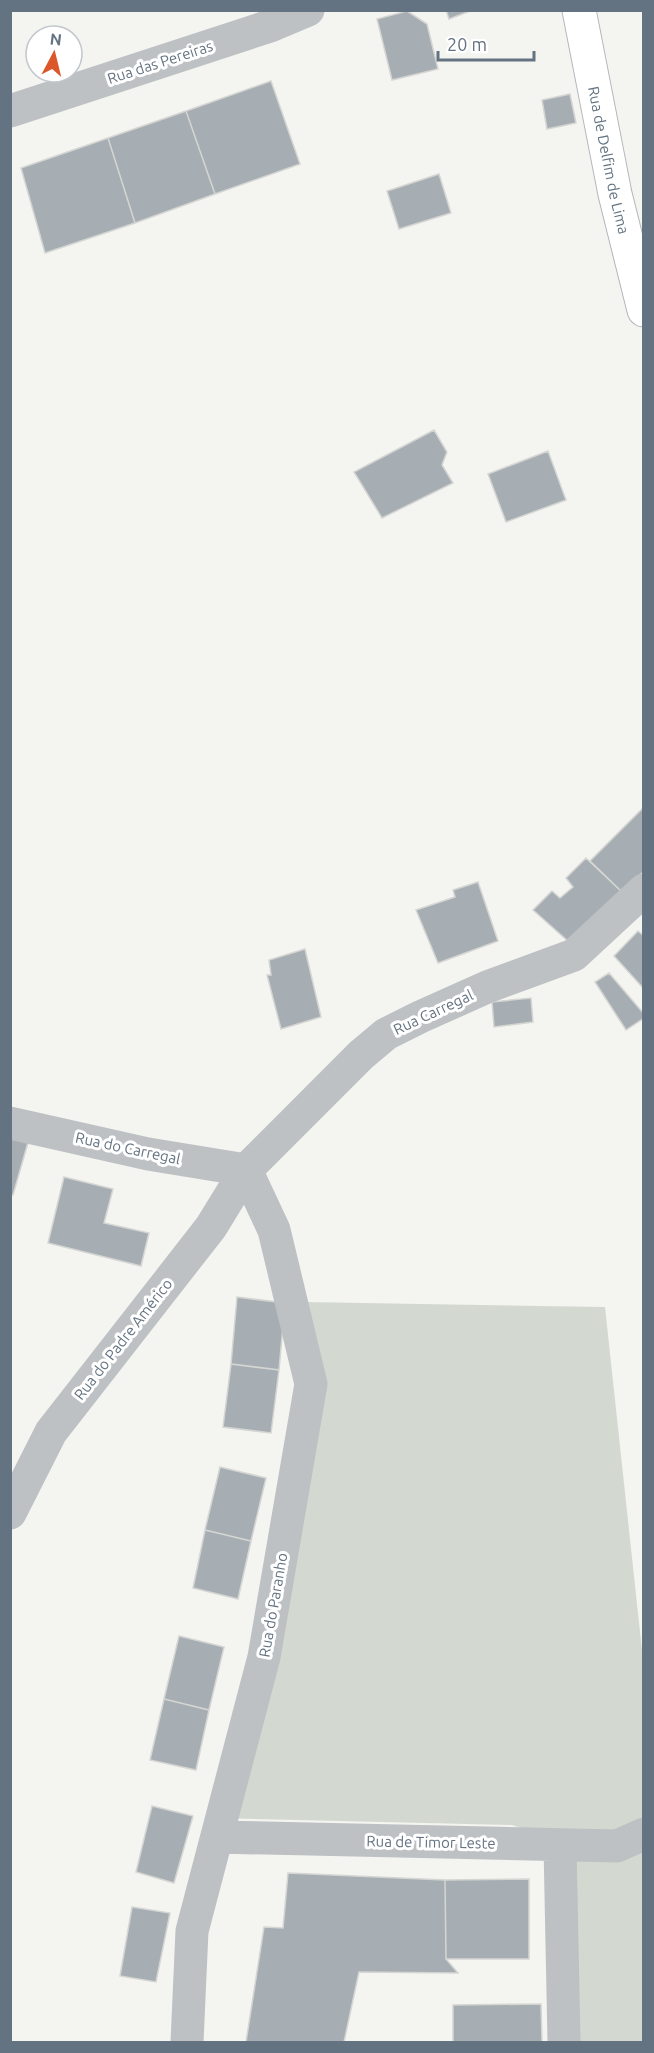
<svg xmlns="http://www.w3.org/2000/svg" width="654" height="2053" viewBox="0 0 654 2053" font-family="Ubuntu,sans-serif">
<rect width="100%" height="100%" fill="#f4f4f0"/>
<path fill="#d3d9d0" d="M304 1302 605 1307 644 1669 643 2042H560L567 1843 512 1825 217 1818 296 1469Z"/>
<path fill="#a7aeb3" stroke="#d5d6d3" stroke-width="1.5" d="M446 10H473L449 19Z
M407 11 427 24 438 69 392 80 377 19Z
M271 81 300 164 215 194 186 111Z
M570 94 576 123 547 129 542 100Z
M186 111 215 194 135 223 108 138Z
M108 138 135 223 45 253 21 168Z
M439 174 451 213 399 229 387 191Z
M434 430 447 452 442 465 453 483 382 518 354 472Z
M548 451 566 500 506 522 488 474Z
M644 807V871L622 892 590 861Z
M586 858 622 892 569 942 533 910 552 891 560 898 573 887 566 878Z
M478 882 498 941 438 963 416 910 455 897 453 890Z
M638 931 644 936V989L614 956Z
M305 949 321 1017 281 1029 267 975H271L269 960Z
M609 973 644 1014V1018L626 1030 595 982Z
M531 998 533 1022 494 1027 492 1002Z
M10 1129 31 1132 13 1195 10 1194Z
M64 1177 113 1189 104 1223 149 1233 141 1266 48 1243Z
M237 1297 285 1303 279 1370 231 1364Z
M231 1364 279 1370 271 1433 223 1427Z
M220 1467 266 1478 251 1541 205 1530Z
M205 1530 251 1541 238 1599 193 1588Z
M179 1636 224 1647 209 1710 164 1699Z
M164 1699 209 1710 196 1770 150 1760Z
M152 1806 193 1816 174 1883 136 1872Z
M288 1873 445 1880 446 1959 458 1973 359 1972 344 2042H246L264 1927 283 1928Z
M529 1879V1959H446L445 1880Z
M132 1907 170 1913 156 1982 120 1976Z
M541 2004 542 2042H453V2005Z"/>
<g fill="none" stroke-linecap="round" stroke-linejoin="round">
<g stroke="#b2b6ba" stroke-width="35">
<g id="major">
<path id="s1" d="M579 10 615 194 644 310"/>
</g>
</g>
<path stroke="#bdc1c4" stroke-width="33" d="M10 111 270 26 308 10
M10 1123 148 1154 246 1170
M10 1513 51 1432 211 1227 246 1170 361 1055 386 1034 420 1017 487 987 574 955 644 890
M217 1837 617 1846 644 1834
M560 1845 564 2042
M187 2042 192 1931 264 1657 311 1384 274 1230 246 1170"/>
<use href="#major" stroke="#fff" stroke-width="33"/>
</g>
<g text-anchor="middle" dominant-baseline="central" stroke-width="6" stroke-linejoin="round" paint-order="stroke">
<g font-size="15" fill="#647381" stroke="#fff">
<text transform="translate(160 62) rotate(-18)">Rua das Pereiras</text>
<text stroke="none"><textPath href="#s1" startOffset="153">Rua de Delfim de Lima</textPath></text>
<text transform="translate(433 1012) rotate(-25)">Rua Carregal</text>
<text transform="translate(128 1148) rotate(12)">Rua do Carregal</text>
<text transform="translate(123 1339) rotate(-52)">Rua do Padre Américo</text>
<text transform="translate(273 1605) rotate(-80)">Rua do Paranho</text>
<text transform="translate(431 1842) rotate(1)">Rua de Timor Leste</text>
</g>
</g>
<rect width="654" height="2053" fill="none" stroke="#647381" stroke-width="24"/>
<g transform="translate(54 54) rotate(7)"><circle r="28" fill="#ffffff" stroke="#c1c7cd" stroke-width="1.5"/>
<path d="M0-4.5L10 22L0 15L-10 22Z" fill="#dc5729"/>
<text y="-9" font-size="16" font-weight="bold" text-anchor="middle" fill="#647381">N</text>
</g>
<path d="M438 51v9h96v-9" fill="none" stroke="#647381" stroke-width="3"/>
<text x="447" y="51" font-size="18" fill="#647381" stroke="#ffffff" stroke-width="4.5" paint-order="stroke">20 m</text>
</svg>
